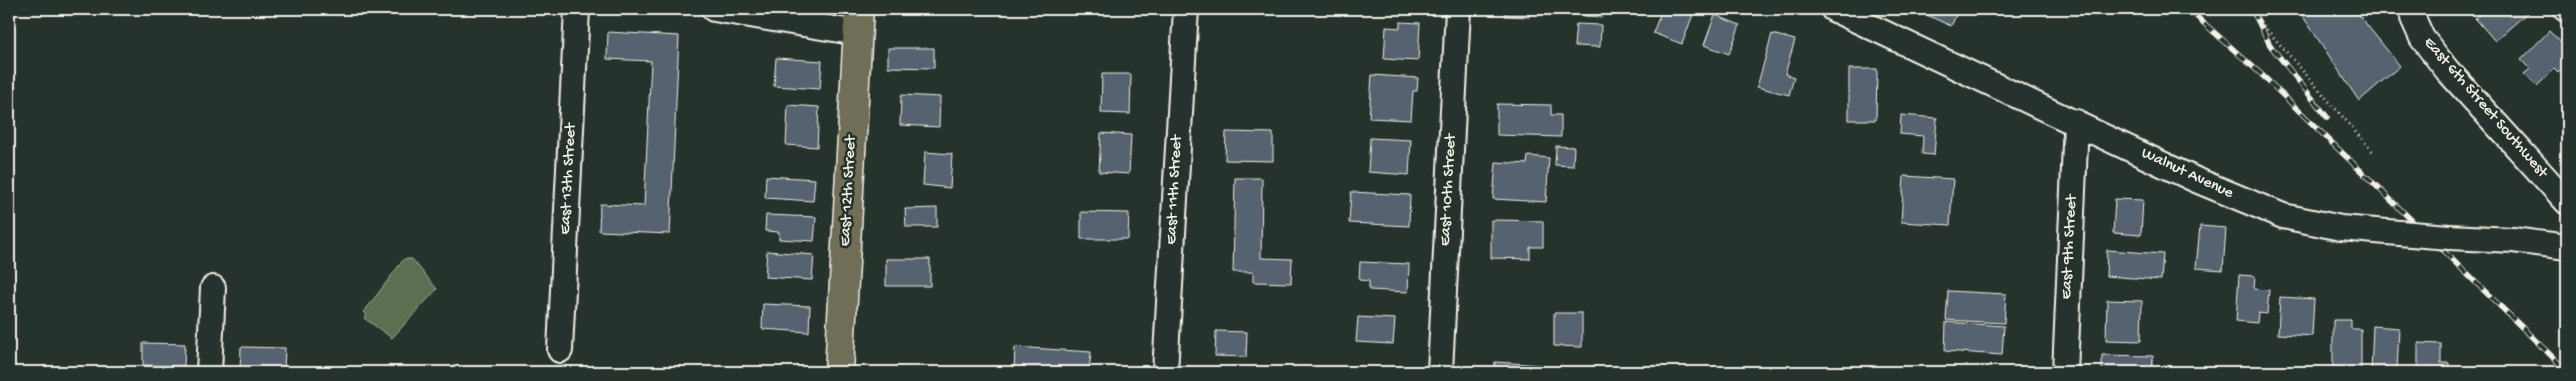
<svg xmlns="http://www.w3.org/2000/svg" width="2576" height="381" viewBox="0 0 2576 381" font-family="'Gochi Hand',sans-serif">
<rect width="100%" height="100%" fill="#26332d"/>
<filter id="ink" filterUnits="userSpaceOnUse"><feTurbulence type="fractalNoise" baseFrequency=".02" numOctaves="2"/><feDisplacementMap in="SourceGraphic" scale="10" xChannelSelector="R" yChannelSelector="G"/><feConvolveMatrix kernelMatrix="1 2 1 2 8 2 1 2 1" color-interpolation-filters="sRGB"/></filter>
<g filter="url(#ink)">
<path fill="#5d6e51" stroke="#a8b09c" d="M404 259H412L437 289 392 338 364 318 367 315 364 312Z"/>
<path fill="#57626f" stroke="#f4f1e8" d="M1505 9H1529V17L1505 16Z
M1584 9H1602V17L1584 16Z
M1662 9H1695L1682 44 1653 33Z
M1919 9H1959L1951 26 1918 11Z
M2298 9H2354L2400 66 2359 101Z
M2485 9H2525L2528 12 2495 41 2475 18Z
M1715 15 1740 25 1729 54 1704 45Z
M1400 22 1420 23 1418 61 1384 59 1386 27 1400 28Z
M1576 24 1601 25 1600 47 1574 46Z
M2549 31 2567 48V63L2558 73 2554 69 2537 86 2524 74 2530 69 2521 60Z
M608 32 679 36 670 234 599 231 600 204 644 206 651 61 607 59Z
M1772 34 1795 40 1785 74 1794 77 1789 95 1757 87Z
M888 48H934V68L888 67Z
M776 58 822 61 820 89 774 86Z
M1849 69H1877L1876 120H1849Z
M1102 74H1131L1130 114 1101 113Z
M1372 75 1418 78 1417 91H1413L1411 120 1369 118Z
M901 95 940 97 939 127 900 125Z
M1497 104 1551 105V115H1561V137L1497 135Z
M788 105 819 107 817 147 786 145Z
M1901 115 1937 118 1934 155 1922 154 1923 136 1900 134Z
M1226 132 1273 133V161L1225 160Z
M1101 133 1131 135 1129 174 1099 172Z
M1370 138 1411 140 1409 175 1368 172Z
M1556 146 1574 147 1573 166 1555 165Z
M925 152 952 154 950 188 923 185Z
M1528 156 1549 158 1546 202 1493 199 1496 162 1527 164Z
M766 176 815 179 813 201 765 198Z
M1904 176 1953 179 1950 225 1901 222Z
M1235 178H1262L1261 258 1292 259 1291 283 1253 282V272H1233Z
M1351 192 1410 195 1409 226 1349 223Z
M2115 199 2143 200 2141 235 2113 233Z
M937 208V227H906L905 209Z
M1081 212 1129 213 1128 239H1081Z
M766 215 816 217 814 241 779 239V232L765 231Z
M1491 220 1543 221V247H1530V259L1491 258Z
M2200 226 2226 228 2223 270 2196 268Z
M2107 250 2163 254 2161 280 2106 276Z
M767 251 814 255 812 280 765 277Z
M886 259H930V286H886Z
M1360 262 1409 264 1408 292 1369 290V281L1359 280Z
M2239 275 2255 276 2254 289 2269 290 2267 314 2258 313 2257 323 2236 321Z
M1948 291 2006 294 2004 323 1946 320Z
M2280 297 2314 299 2312 336 2278 334Z
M2107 300 2142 301 2141 341 2106 340Z
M763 304 810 306 809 332 762 329Z
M1554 313H1582V347L1554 346Z
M1358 317 1395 319 1393 344 1356 342Z
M2333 320H2351V329H2361V369H2333Z
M1946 322 2004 326 2002 355 1945 351Z
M2373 326 2399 328 2397 372H2371Z
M1216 331 1247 332 1246 357 1215 356Z
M143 343 185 344 184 366 143 365Z
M2418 343 2441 344V363H2449V372H2418Z
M241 347 285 348 284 371 240 370Z
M1015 347 1091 352 1089 372H1014Z
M2102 355 2153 356 2152 372H2102Z
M1495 362 1542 365 1541 372H1494Z"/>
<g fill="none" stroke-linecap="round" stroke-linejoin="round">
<g stroke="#f4f1e8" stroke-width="28">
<path id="minor" d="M714 9 858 33
M1833 9 2196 180 2283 216 2341 228 2387 232
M2413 9V18L2422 38 2447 70 2567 202
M2566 9 2567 10
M2449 237 2513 240 2567 247
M560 350 577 9
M209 372 213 288
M1165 372 1186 9
M1440 372 1458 9
M2065 372 2076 122"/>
</g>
<g stroke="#f4f1e8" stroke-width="31">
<path id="major" d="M839 372 859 9"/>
</g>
<path stroke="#f4f1e8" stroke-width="3" stroke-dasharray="1 4" stroke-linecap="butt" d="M2245 9 2257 18 2373 152"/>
<use href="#minor" stroke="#26332d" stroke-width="24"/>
<use href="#major" stroke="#716e59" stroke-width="28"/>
<g stroke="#f4f1e8" stroke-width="5.5">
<path id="rail" d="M2188 9 2261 74 2567 371
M2252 9 2270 45 2327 117"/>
</g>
<use href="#rail" stroke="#26332d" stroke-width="4" stroke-dasharray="11" stroke-linecap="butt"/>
<g stroke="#f4f1e8" stroke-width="28" stroke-linecap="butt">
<path id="minor-bridge" d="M2387 232 2449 237"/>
</g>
<use href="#minor-bridge" stroke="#26332d" stroke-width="24"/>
</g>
</g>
<g text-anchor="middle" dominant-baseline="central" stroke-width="5" stroke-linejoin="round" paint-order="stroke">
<g font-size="16" fill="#f4f1e8" stroke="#26332d">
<text transform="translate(2485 108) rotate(49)">East 6th Street Southwest</text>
<text transform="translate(2187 174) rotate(25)">Walnut Avenue</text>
<text transform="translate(569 179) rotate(-87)">East 13th Street</text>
<text transform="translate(1175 190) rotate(-87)">East 11th Street</text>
<text transform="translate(1449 190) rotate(-87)">East 10th Street</text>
<text transform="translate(849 191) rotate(-87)">East 12th Street</text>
<text transform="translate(2070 247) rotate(-87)">East 9th Street</text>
</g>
</g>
<rect width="2576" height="381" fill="none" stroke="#26332d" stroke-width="30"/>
<rect x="15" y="15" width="2546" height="351" fill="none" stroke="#f4f1e8" stroke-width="2" filter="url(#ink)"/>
</svg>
